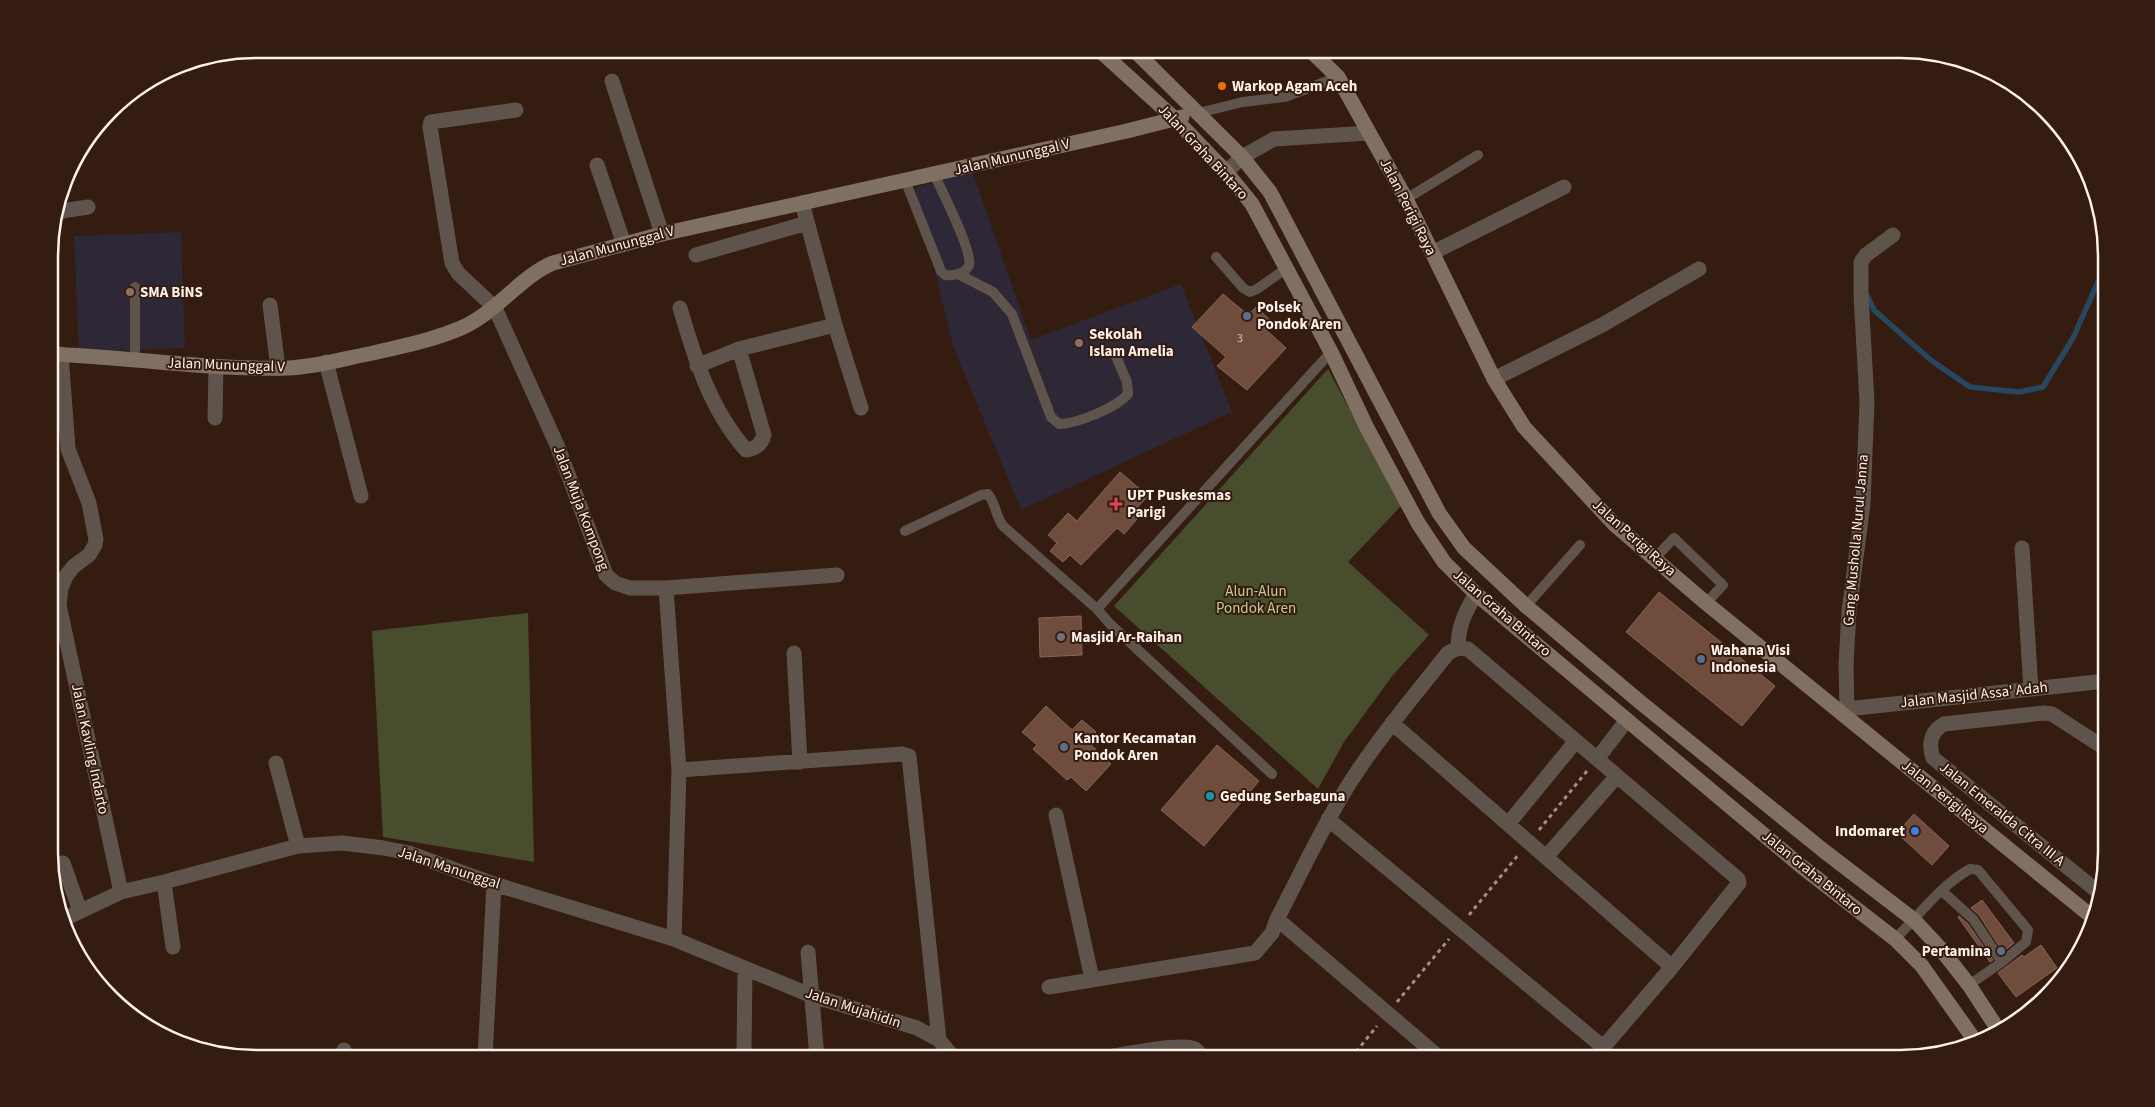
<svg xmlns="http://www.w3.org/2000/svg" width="2155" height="1107" viewBox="0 0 2155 1107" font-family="'Source Sans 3',sans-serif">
<rect width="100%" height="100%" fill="#341c11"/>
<path fill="#2e2736" d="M972 171 1031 340 1181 284 1232 412 1021 510 953 346 915 188Z
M181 232 185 348 79 352 74 236Z"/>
<path fill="#484d2e" d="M1328 369 1401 506 1348 562 1429 635 1393 675 1344 742 1318 789 1114 606Z
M528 613 534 862 383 837 372 631Z"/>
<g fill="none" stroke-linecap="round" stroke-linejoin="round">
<path stroke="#26475d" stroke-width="5.5" d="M1866 293 1874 310 1932 361 1970 387 2019 392 2043 387 2073 338 2098 282 2105 275"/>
</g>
<path fill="#6f4c3b" stroke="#84675a" d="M1223 294 1248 315 1256 307 1270 320 1264 328 1286 348 1247 390 1217 366 1226 357 1192 327Z
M1120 472 1148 496 1132 513 1138 518 1124 534 1117 528 1081 565 1070 555 1063 562 1050 551 1057 543 1048 535 1068 513 1077 521Z
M1659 592 1775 686 1742 726 1626 632Z
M1081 616 1082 655 1040 657 1039 618Z
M1046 706 1072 730 1082 720 1096 732 1087 741 1111 764 1086 791 1071 777 1067 780 1033 749 1037 745 1022 732Z
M1217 745 1259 781 1204 846 1161 810Z
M1914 814 1949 846 1932 865 1897 833Z
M1982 900 2014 943 2003 952 1979 915 1971 908Z
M1959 916 1968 924 1993 960 1990 962 1958 917Z
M2041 945 2057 968 2016 997 1998 973 2022 955 2024 957Z"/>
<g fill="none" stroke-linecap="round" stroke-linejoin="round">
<path stroke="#a18f86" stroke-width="3" stroke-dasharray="4 4" stroke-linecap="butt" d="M1539 830 1587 771
M1469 915 1519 854
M1397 1002 1449 939
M1351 1058 1377 1026"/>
<path stroke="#5e544c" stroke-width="10" d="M1198 113 1243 102 1285 97 1338 77
M905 180 941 271 945 275C953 276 966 274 969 265 973 252 941 189 934 174
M1406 199 1478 155
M1216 257 1243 288 1250 292 1257 289 1287 268
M958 274 993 292 1012 314 1051 417 1059 424C1076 424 1116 408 1128 394L1127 382 1115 354
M135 287V361
M905 531 981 495 988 494C997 506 995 515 1003 526L1097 609 1110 624 1272 774
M1655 558 1674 538 1723 585 1706 603
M1526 606 1580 545
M1097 609 1331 352
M1942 891 1973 919 2002 962
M1895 939C1918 916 1941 885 1970 869L1978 870 2028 930 2026 942 2002 962 1969 985"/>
<path stroke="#5e544c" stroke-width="15" d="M612 81 662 234
M516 110 431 122 430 127 452 263 458 273 495 308 557 445 606 575 615 583 630 588H666L837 575
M597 165 624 244
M1226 172 1242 157 1274 139 1369 133
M802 203 835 325 861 408
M56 216 62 211 88 207
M1432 253 1564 187
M696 255 807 223
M270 305 278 368
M680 308C695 359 710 409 746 450 755 449 761 445 764 435L739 349
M61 354 68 449 89 503 96 539 95 545 89 555 74 566 66 576 61 588 59 605 121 892
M326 362 361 496
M697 366 739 349 835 325
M1494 379 1602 325 1699 269
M215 418 216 366
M2022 548 2031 689
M666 588 679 770 674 939
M1458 648C1458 626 1465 612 1476 594
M794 653 800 762
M1847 709 1846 665 1849 611 1863 504 1867 402 1861 295V262L1866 255 1893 235
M1844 714 1847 709 2106 681
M1392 723 1672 967
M1597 759 1627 720
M276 763 298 846
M679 770 903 754 909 756 939 1040
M1056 815 1092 979
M1328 819 1603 1047
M1508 824 1576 741
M1546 857 1617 776
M63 863 80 911
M164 882 173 947
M2097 891 1933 758C1928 744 1931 731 1944 724L2044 713 2052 714 2106 749
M62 920 121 892 164 882 298 846 342 843 384 848 409 853 494 884 674 939 810 995 917 1028 939 1040 954 1058
M808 952 817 1058
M1049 987 1255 953 1272 933 1277 919
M744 1052 745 969
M343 1058 344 1050
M485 1058 494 884
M1103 1058C1119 1055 1183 1042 1195 1049 1198 1051 1200 1054 1201 1058
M1440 1058 1277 919C1301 873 1323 825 1351 781 1380 736 1415 695 1448 653L1458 648 1468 649 1738 879 1739 883 1672 967 1594 1058"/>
<path stroke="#807062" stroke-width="15" d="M1098 49 1175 119 1226 172 1252 204 1331 352 1366 426 1418 523 1444 562 1476 594 1627 720 1801 866 1895 939 1922 966 1976 1042
M1133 49 1242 157 1270 192 1439 513 1464 548 1526 606 1640 702 1824 851 1914 920 1940 948 1969 985 1999 1031
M1309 49 1338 77 1406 199 1494 379 1524 427 1614 524 1706 603 2091 916
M49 354C129 357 208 370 288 368 316 367 346 358 373 353 403 346 433 340 461 328 496 313 521 276 553 263L662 234 1127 131 1182 117"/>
</g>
<circle fill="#e8710a" stroke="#341c11" stroke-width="2" cx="1222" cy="86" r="5"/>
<g fill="#8d6e63" stroke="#341c11" stroke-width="2">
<circle cx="130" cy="292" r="5"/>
<circle cx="1079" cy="343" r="5"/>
</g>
<g fill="#5c6f8a" stroke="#341c11" stroke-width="2">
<circle cx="1247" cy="316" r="5"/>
<circle cx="1701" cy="659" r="5"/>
<circle cx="1064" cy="747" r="5"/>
<circle cx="2001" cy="951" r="5"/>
</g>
<path fill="#e0444e" stroke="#341c11" stroke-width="2" d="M1113.5 496.5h5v5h5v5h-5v5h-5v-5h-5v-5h5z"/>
<circle fill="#6b7280" stroke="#341c11" stroke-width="2" cx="1061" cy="637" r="5"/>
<circle fill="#0f9aa8" stroke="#341c11" stroke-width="2" cx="1210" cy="796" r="5"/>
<circle fill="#3f7fe0" stroke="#341c11" stroke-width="2" cx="1915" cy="831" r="5"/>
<g text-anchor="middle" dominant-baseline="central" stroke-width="4" stroke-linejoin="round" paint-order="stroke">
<g font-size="12" fill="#dac7be">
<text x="1240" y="338">3</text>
</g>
<g font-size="15" font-weight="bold" fill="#fef0ea" stroke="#341c11" text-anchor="start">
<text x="1232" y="86">Warkop Agam Aceh</text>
<text x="140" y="292">SMA BiNS</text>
<text x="1257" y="307">Polsek<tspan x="1257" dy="17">Pondok Aren</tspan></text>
<text x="1089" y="334">Sekolah<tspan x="1089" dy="17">Islam Amelia</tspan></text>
<text x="1127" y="495">UPT Puskesmas<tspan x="1127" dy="17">Parigi</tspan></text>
<text x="1071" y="637">Masjid Ar-Raihan</text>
<text x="1711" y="650">Wahana Visi<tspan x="1711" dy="17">Indonesia</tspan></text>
<text x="1074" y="738">Kantor Kecamatan<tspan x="1074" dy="17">Pondok Aren</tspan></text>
<text x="1220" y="796">Gedung Serbaguna</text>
<text x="1905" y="831" text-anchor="end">Indomaret</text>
<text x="1991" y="951" text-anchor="end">Pertamina</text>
</g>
<g font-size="15" fill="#fef0ea" stroke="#341c11">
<text transform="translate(1203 152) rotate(47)">Jalan Graha Bintaro</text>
<text transform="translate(1012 157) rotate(-13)">Jalan Mununggal V</text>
<text transform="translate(1408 207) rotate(63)">Jalan Perigi Raya</text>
<text transform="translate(617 246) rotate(-15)">Jalan Mununggal V</text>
<text transform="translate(226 365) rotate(2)">Jalan Mununggal V</text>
<text transform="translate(581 508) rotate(69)">Jalan Muja Kompong</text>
<text transform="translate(1634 538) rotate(42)">Jalan Perigi Raya</text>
<text transform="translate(1856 540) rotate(-85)">Gang Musholla Nurul Janna</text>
<text transform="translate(1502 613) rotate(41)">Jalan Graha Bintaro</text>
<text transform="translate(1974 695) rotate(-6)">Jalan Masjid Assa' Adah</text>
<text transform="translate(90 749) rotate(78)">Jalan Kavling Indarto</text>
<text transform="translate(1945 797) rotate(39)">Jalan Perigi Raya</text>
<text transform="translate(2002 814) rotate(39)">Jalan Emeralda Citra III A</text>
<text transform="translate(449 868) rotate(18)">Jalan Manunggal</text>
<text transform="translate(1812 873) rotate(39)">Jalan Graha Bintaro</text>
<text transform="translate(853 1008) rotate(18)">Jalan Mujahidin</text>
</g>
<g font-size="15" fill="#c2ce8f" stroke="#341c11">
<text x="1256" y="591">Alun-Alun<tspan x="1256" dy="17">Pondok Aren</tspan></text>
</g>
</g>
<path d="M0 0H2155V1107H0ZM256 58H1900A198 198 0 0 1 2098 256V852A198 198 0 0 1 1900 1050H256A198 198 0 0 1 58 852V256A198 198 0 0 1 256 58Z" fill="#341c11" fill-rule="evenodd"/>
<path fill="none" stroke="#fef0ea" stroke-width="2.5" d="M256 58H1900A198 198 0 0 1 2098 256V852A198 198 0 0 1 1900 1050H256A198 198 0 0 1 58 852V256A198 198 0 0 1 256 58Z"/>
</svg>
